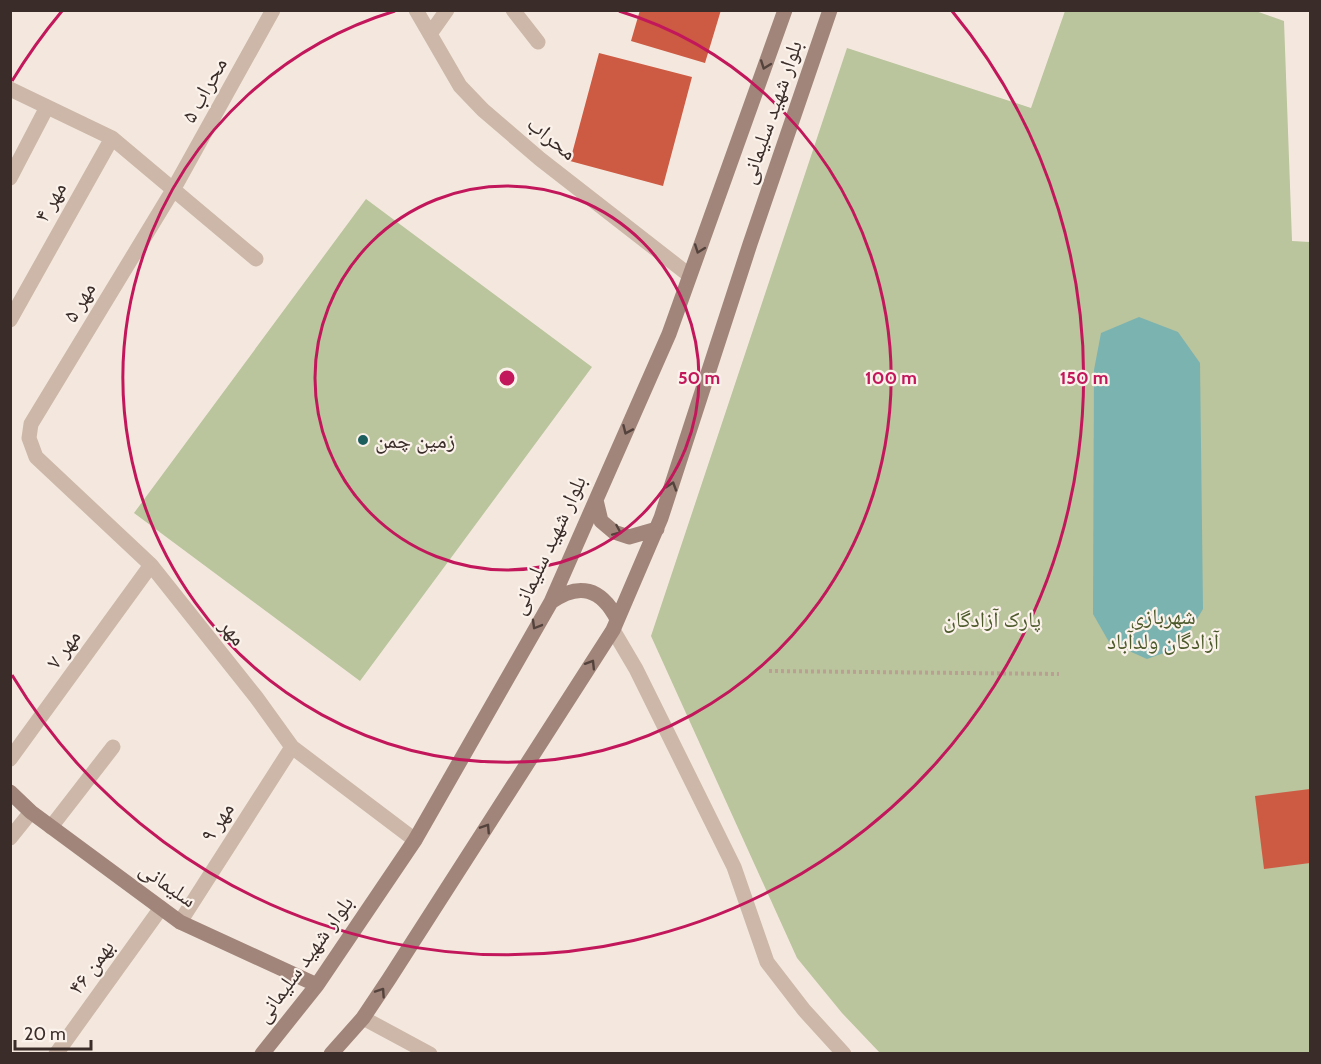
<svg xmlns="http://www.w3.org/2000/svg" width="1321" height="1064" viewBox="0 0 1321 1064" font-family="Cabin,'Noto Naskh Arabic',sans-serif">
<rect width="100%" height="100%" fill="#f4e8de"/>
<path fill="#bac49d" d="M1253 10 1284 21 1292 241 1310 242V1053H880L842 1013 797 958 651 636 847 48 1031 108 1065 11Z
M366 199 592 367 360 681 134 513Z"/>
<path fill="#7bb3b1" d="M1139 317 1178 332 1200 363 1203 609 1180 647 1147 659 1109 642 1093 614 1094 370 1101 333Z"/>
<path fill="#cd5a43" d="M640 10H721L705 63 631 41Z
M599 53 692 77 663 186 570 161Z
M1310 789V863L1264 869 1255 796Z"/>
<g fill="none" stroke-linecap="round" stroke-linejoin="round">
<path stroke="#b9a093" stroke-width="4" stroke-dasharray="3 3" stroke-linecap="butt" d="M769 671 1059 674"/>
<path stroke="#cdb7a9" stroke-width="15" d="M273 10 173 190 31 424 29 438 36 457 151 565 256 697 292 747 415 840
M416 10 460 86 483 110 540 159 689 275
M513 10 538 42
M430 34 447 10
M10 89 112 138 256 259
M10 178 47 107
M10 320 112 138
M613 630 636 669 734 867 767 962 804 1010 844 1054
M10 759 151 565
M51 827 113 747
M10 838 31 812
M180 922 292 747
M363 1018 430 1054
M56 1054 161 908"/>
<path stroke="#a1857a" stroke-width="15" d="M596 500 601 521 614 532 629 537 657 529
M551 602C579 582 601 588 617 619
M10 792 31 812 180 922 317 985
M262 1054 317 985 415 840 551 602 669 334 785 10
M331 1054 363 1018 389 979 613 630 661 518 750 244 830 10"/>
</g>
<defs><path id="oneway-chevron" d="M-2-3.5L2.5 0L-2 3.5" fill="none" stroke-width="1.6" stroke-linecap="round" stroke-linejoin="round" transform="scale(1.5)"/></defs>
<g stroke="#54433d">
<use href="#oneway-chevron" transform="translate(765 65) rotate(110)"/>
<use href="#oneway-chevron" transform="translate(699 249) rotate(110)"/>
<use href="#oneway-chevron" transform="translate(627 430) rotate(114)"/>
<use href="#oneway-chevron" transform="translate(672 486) rotate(-72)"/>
<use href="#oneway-chevron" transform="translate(617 531) rotate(24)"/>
<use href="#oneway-chevron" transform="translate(536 625) rotate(120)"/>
<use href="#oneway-chevron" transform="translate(591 664) rotate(-58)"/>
<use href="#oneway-chevron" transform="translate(486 828) rotate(-57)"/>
<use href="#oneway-chevron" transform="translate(381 992) rotate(-56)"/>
</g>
<g fill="none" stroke="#c2185b" stroke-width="3">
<circle cx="507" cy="378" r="192"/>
<path d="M619 11A384 384 0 1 1 395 11"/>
<path d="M12 81A577 577 0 0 1 62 11M952 11A577 577 0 1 1 12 675"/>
</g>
<circle fill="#1c5e5e" stroke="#fbf2eb" stroke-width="2" cx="363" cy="440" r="6"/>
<g text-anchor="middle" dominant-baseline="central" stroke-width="4.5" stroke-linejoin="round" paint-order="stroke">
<g font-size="22" fill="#3a2d29" stroke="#fbf2eb">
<text transform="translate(204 90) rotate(-61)">محراب ۵</text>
<text transform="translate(771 112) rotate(-71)">بلوار شهید سلیمانی</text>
<text transform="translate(552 138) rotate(39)">محراب</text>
<text transform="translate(50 202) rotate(-61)">مهر ۴</text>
<text transform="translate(79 302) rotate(-59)">مهر ۵</text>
<text transform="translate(548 545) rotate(-65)">بلوار شهید سلیمانی</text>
<text transform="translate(233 632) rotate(51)">مهر</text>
<text transform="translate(63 649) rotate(-54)">مهر ۷</text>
<text transform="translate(217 822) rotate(-57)">مهر ۹</text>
<text transform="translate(168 884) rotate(35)">سلیمانی</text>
<text transform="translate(304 959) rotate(-54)">بلوار شهید سلیمانی</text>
<text transform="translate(91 967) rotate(-54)">بهمن ۴۶</text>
</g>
<g font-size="22" fill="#3a2d29" stroke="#fbf2eb" text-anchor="start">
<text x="375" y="440">زمین چمن</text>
</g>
<g font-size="22" fill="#4c5a2b" stroke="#fbf2eb">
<text x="1163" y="616">شهربازی<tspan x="1163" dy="25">آزادگان ولدآباد</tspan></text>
<text x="992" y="619">پارک آزادگان</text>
</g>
</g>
<circle cx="507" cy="378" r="9" fill="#c2185b" stroke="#fbf2eb" stroke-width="3"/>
<g font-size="18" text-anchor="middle" font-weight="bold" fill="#c2185b" stroke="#fbf2eb" stroke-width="4.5" stroke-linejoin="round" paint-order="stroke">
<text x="699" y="384">50 m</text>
<text x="891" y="384">100 m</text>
<text x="1084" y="384">150 m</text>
</g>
<rect width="1321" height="1064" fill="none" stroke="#3a2d29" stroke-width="24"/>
<path d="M15 1040v9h76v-9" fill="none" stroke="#3a2d29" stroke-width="3"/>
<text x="24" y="1040" font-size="18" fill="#3a2d29" stroke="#fbf2eb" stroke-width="4.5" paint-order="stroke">20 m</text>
</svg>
